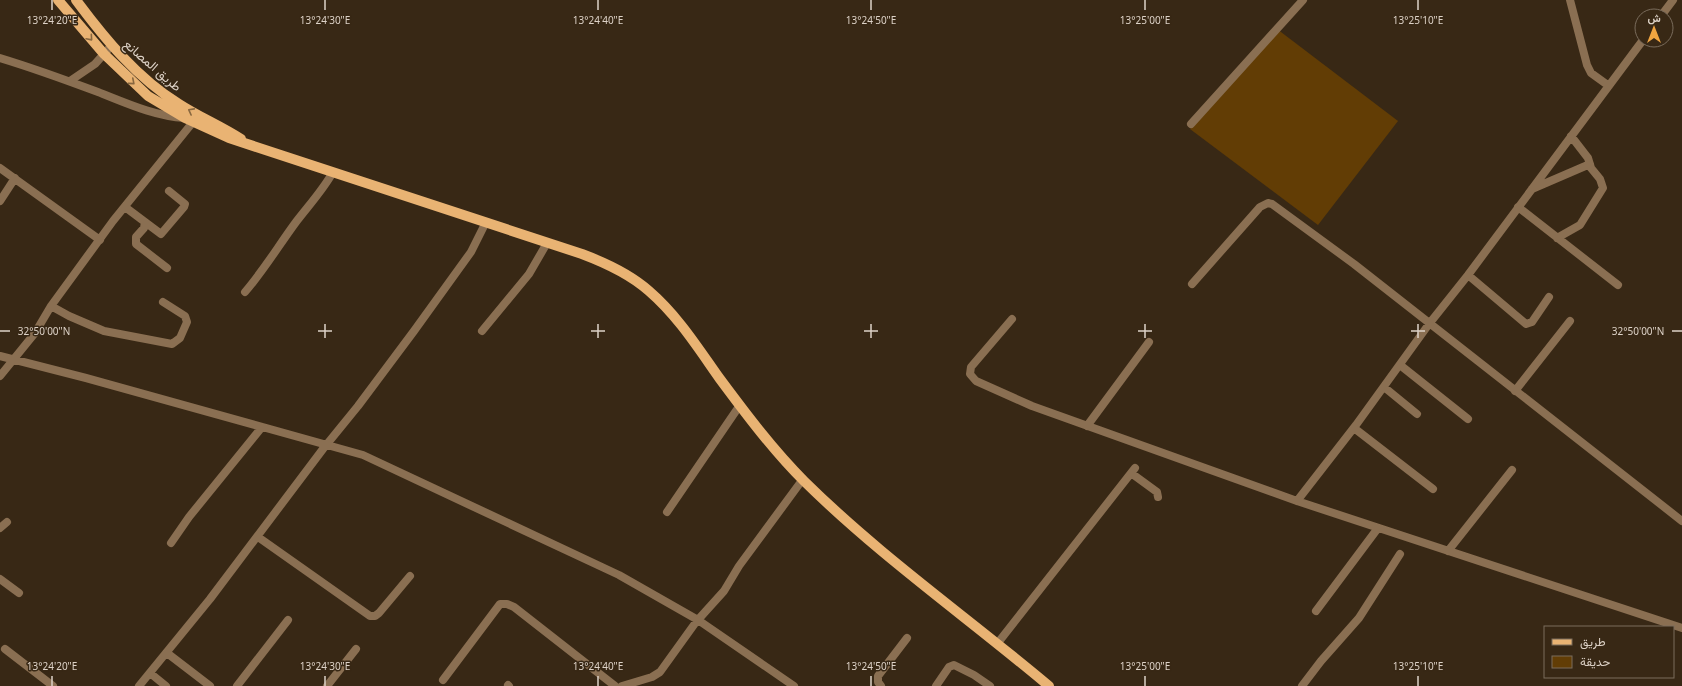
<svg xmlns="http://www.w3.org/2000/svg" width="1682" height="686" viewBox="0 0 1682 686" font-family="'Noto Sans',Vazirmatn,sans-serif">
<rect width="100%" height="100%" fill="#382815"/>
<path fill="#623d05" d="M1277 29 1398 121 1318 225 1190 129Z"/>
<g fill="none" stroke-linecap="round" stroke-linejoin="round">
<path stroke="#8a6f52" stroke-width="8" d="M1570 0 1587 65 1591 73 1609 86
M1661 16 1673 0
M0 58C33 68 66 80 98 92 126 103 154 116 185 118
M70 81 95 64 112 45
M1191 124 1303 0
M0 168 100 240
M1532 189 1590 164
M0 201 15 178
M125 207 145 222 144 228 136 237V244L167 268
M1518 207 1618 285
M145 222 161 234 184 207 185 204 169 191
M1557 238 1580 225 1603 188 1600 179 1591 168 1588 158 1571 136
M1468 275 1526 324 1532 322 1549 297
M1192 284 1260 207 1268 203 1272 204 1354 264 1682 521
M245 292C264 270 279 245 296 222 309 205 323 190 333 172
M51 306 69 316 104 331 172 344 180 338 187 322 185 316 163 302
M1012 319 971 367 970 374 976 381 1032 406 1297 501 1682 628
M482 331 529 274 547 243
M0 356 86 378 363 455 619 575 698 620 794 686
M1400 365 1468 419
M0 376 35 333 51 306 113 221 193 122
M1384 387 1417 414
M1515 391 1570 321
M1087 426 1149 342
M1354 428 1433 489
M1131 473 1157 492 1158 497
M1297 501 1356 425 1429 324 1468 275 1643 40
M667 512 740 405
M0 528 7 522
M258 537 370 616H375L379 613 410 576
M171 543 189 517 262 427
M1448 551 1512 470
M0 579 19 593
M1316 611 1378 528
M997 644 1135 468
M5 649 53 686
M167 653 210 686
M150 673 166 686
M443 680 500 604H507L514 607 615 686
M508 685 509 686
M139 686 210 599 323 449 358 406 414 331 471 252 486 222
M237 686 288 620
M327 686 356 649
M622 686 652 677 660 672 696 622 724 591 739 566 803 479
M881 686 878 682V676L907 638
M936 686 949 667 954 665 974 675 990 686
M1302 686 1321 661 1359 618 1400 554"/>
<path stroke="#e9b373" stroke-width="10" d="M58 0 104 54 148 96 185 118 229 138 582 254C606 263 630 274 649 291 678 316 698 348 720 379 746 414 773 450 804 481 880 556 967 617 1049 686
M76 0C105 39 137 78 179 104 199 117 221 126 241 139"/>
</g>
<defs><path id="oneway-chevron" d="M-2-3.5L2.5 0L-2 3.5" fill="none" stroke-width="1.6" stroke-linecap="round" stroke-linejoin="round"/></defs>
<g stroke="#88673f">
<use href="#oneway-chevron" transform="translate(90 38) rotate(49)"/>
<use href="#oneway-chevron" transform="translate(132 82) rotate(41)"/>
<use href="#oneway-chevron" transform="translate(191 111) rotate(-152)"/>
</g>
<path fill="none" stroke="#ddd2c7" stroke-width="1.5" d="M52 0V10M325 0V10M598 0V10M871 0V10M1145 0V10M1418 0V10M325 324V338M598 324V338M871 324V338M1145 324V338M1418 324V338M0 331H10M318 331H332M591 331H605M864 331H878M1138 331H1152M1411 331H1425M1672 331H1682M52 676V686M325 676V686M598 676V686M871 676V686M1145 676V686M1418 676V686"/>
<g text-anchor="middle" dominant-baseline="central" stroke-width="3" stroke-linejoin="round" paint-order="stroke">
<g font-size="13" fill="#ddd2c7" stroke="#382815">
<text transform="translate(153 65) rotate(41)">طريق المصانع</text>
</g>
</g>
<g font-size="10" text-anchor="middle" fill="#ddd2c7" stroke="#382815" stroke-width="3" stroke-linejoin="round" paint-order="stroke">
<text x="52" y="24">13°24'20"E</text>
<text x="325" y="24">13°24'30"E</text>
<text x="598" y="24">13°24'40"E</text>
<text x="871" y="24">13°24'50"E</text>
<text x="1145" y="24">13°25'00"E</text>
<text x="1418" y="24">13°25'10"E</text>
<text x="44" y="335">32°50'00"N</text>
<text x="1638" y="335">32°50'00"N</text>
<text x="52" y="670">13°24'20"E</text>
<text x="325" y="670">13°24'30"E</text>
<text x="598" y="670">13°24'40"E</text>
<text x="871" y="670">13°24'50"E</text>
<text x="1145" y="670">13°25'00"E</text>
<text x="1418" y="670">13°25'10"E</text>
</g>
<rect x="1544" y="626" width="130" height="52" fill="#382815" stroke="#7a6c5c"/>
<rect x="1552" y="639" width="20" height="6" fill="#e9b373" stroke="#7a6c5c"/>
<text x="1580" y="646" font-size="12" fill="#ddd2c7">طريق</text>
<rect x="1552" y="656" width="20" height="12" fill="#623d05" stroke="#7a6c5c"/>
<text x="1580" y="666" font-size="12" fill="#ddd2c7">حديقة</text>
<g transform="translate(1654 28)"><circle r="19" fill="#382815" stroke="#7a6c5c"/>
<path d="M0-3L7 15L0 10L-7 15Z" fill="#f1a540"/>
<text y="-6" font-size="11" font-weight="bold" text-anchor="middle" fill="#ddd2c7">ش</text>
</g>
</svg>
